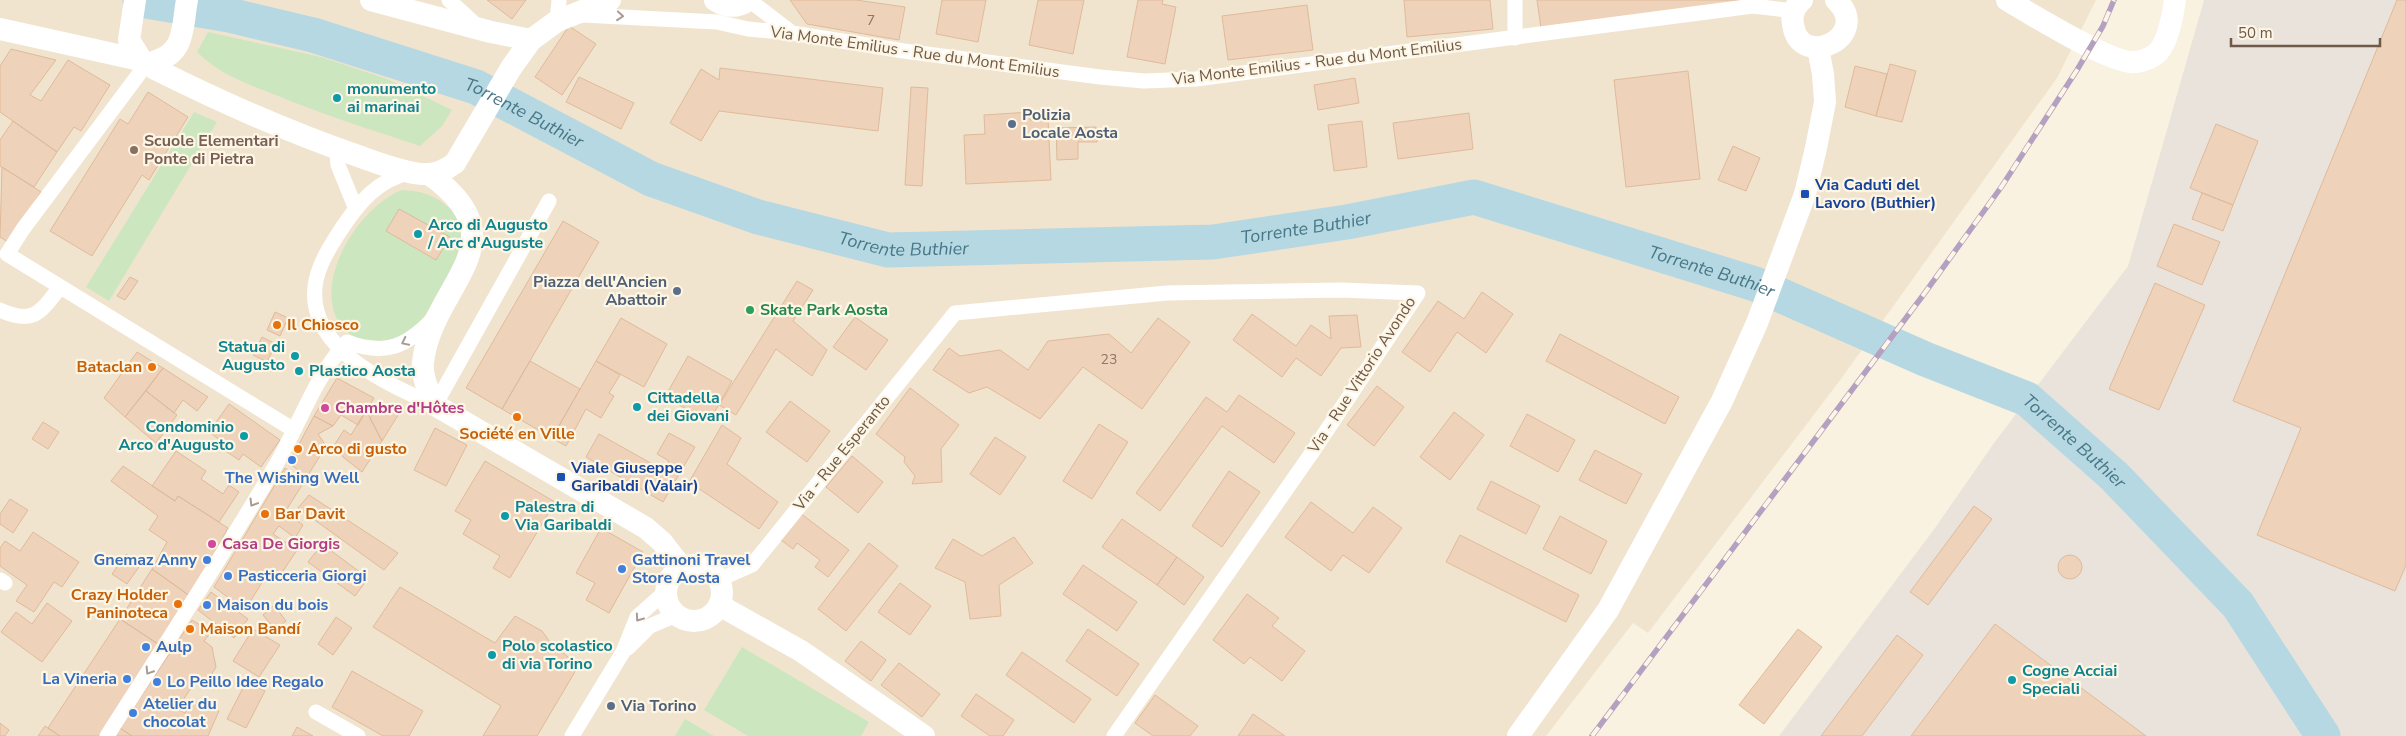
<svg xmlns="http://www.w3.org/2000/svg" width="2406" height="736" viewBox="0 0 2406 736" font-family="'Nunito Sans',sans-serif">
<rect width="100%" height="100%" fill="#faf2e0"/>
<path fill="#f1e4cf" d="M0 0H2096L2057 78 1841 379 1648 633 1633 623 1546 736H0Z"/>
<path fill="#e9e3db" d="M2204 0H2406V736H1779L1935 528 1994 443 2128 266Z"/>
<path fill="#cce6c0" d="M208 32 321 57 387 79 452 110 442 126 420 146C372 130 324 115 278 96 248 84 220 75 197 52Z
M194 112 217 122 109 301 86 287Z
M402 190C421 191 432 194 447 206 475 230 455 266 439 291 431 305 424 321 410 331 397 341 383 342 367 340 353 339 342 330 336 317 317 273 361 206 402 190Z
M742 647 869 722 861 736H748L704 710Z
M685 719 714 736H675Z"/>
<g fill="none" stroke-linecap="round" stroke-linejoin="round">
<path stroke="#b6d8e2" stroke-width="35" id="s1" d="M140 0 229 15 313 35 476 87 651 179 758 217 888 250 1213 242 1347 222 1474 197 1755 284 1925 359 2027 399 2114 476 2238 605 2323 736"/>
</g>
<path fill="#eed2b9" stroke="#dfba9b" d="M487 0H526L512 19Z
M790 0H856L905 7 899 40 807 24Z
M942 0H986L978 42 936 34Z
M1038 0H1084L1073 54 1029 45Z
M1138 0H1163L1162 4 1176 7 1165 64 1127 57Z
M1404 0H1490L1493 29 1407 37Z
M1537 0H1750L1541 28Z
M2397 0H2406V565L2395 591 2257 535 2301 428 2233 401Z
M1307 5 1313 50 1228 60 1222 16Z
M569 26 596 44 562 95 535 77Z
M11 49 56 60 30 95 41 101 68 60 110 85 81 131 74 127 57 152 0 112V66Z
M1890 64 1916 71 1902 122 1876 116Z
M1855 66 1887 74 1876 116 1845 107Z
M720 68 883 88 878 131 719 111 701 141 670 123 701 69 719 80Z
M1688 71 1700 179 1626 187 1614 80Z
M579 77 634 103 621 129 566 102Z
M1355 78 1359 103 1318 110 1314 85Z
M911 87 928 88 922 186 905 185Z
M148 92 188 117 149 180 142 175 92 256 50 231 120 119 128 124Z
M1030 112V120L1048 119 1051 180 966 184 964 135 985 134 984 115Z
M1469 113 1473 149 1398 159 1393 123Z
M13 121 57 152 34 187 0 166V140Z
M1362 121 1367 167 1334 171 1328 125Z
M2216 124 2258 141 2233 205 2190 188Z
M1096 127 1097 142H1078V159L1057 160 1056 128Z
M1733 146 1760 158 1746 191 1718 180Z
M2 167 41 192 8 242 0 237Z
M2202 193 2233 205 2223 231 2192 219Z
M399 209 450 237 436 260 386 231Z
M563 221 599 242 502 409 466 388Z
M2174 224 2220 242 2202 285 2157 266Z
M130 277 138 281 125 300 117 296Z
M797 281 813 290 793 321 827 350 812 376 776 349 736 415 719 405Z
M2155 283 2205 305 2159 410 2109 389Z
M1482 292 1513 314 1486 353 1457 332 1430 372 1402 352 1438 301 1464 319Z
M275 312 288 318 280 336 267 330Z
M1252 314 1296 346 1311 325 1331 339 1329 316 1357 315 1361 347 1341 348 1321 376 1296 358 1282 377 1233 340Z
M855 317 888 340 866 370 833 347Z
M621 318 667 344 644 387 596 361Z
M1158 318 1190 342 1142 409 1083 367 1040 419 987 387 969 393 933 370 949 348 960 356 1000 350 1028 370 1048 341 1109 334 1131 353Z
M1560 334 1679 397 1665 424 1546 361Z
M262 337 276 344 267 362 253 355Z
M137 352 163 368 125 417 104 398Z
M688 356 732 381 709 422 665 397Z
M530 361 580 389 552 438 502 409Z
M596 361 620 375 609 393 614 396 601 418 586 409 566 446 552 438Z
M163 368 208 397 197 411 183 400 174 413 146 391Z
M337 378 374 398 358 425 341 415 333 426 314 416Z
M1377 386 1404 407 1374 446 1347 425Z
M910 388 959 425 941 449 942 482 912 484 915 476 904 462 905 457 876 434Z
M146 391 177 415 156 443 125 417Z
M1239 395 1295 433 1274 463 1222 426 1160 511 1136 493 1206 397 1227 412Z
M790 401 830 431 807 462 766 432Z
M381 402 400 412 382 441 370 418Z
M229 404 280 440 261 467 243 454 239 460 221 448 224 443 209 432Z
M366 410 382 441 362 472 343 457 335 444 344 430 351 435Z
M1454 412 1484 435 1450 480 1420 457Z
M1527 414 1575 440 1558 472 1510 446Z
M314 416 333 426 318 434 326 446 307 477 289 463Z
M43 422 59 432 48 449 32 439Z
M1099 424 1128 442 1092 499 1063 481Z
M722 425 741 438 727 464 778 502 759 529 689 482Z
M435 428 467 445 446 486 414 470Z
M669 433 695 447 663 502 586 457 599 434 663 470 669 461 657 454Z
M995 437 1026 457 1000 495 970 474Z
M1595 450 1642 474 1626 504 1579 480Z
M176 451 206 471 201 479 223 494 229 485 239 492 219 522 178 496 175 501 152 486Z
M852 456 883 482 858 513 826 487Z
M485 461 555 502 510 578 493 568 500 556 463 534 471 520 455 511Z
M123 466 175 501 178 496 228 528 190 596 152 569 167 542 149 530 158 516 111 481Z
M285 468 304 482 285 512 303 525 295 538 279 526 273 534 297 550 281 574 271 568 245 610 214 587Z
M1229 471 1260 492 1222 547 1192 526Z
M1491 481 1540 506 1526 534 1477 509Z
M309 495 398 553 384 570 298 508Z
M10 499 28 510 13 533 0 524V514Z
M1311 502 1353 533 1373 507 1402 528 1369 573 1343 555 1331 571 1285 537Z
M1974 506 1992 519 1928 605 1910 592Z
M800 513 849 550 828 577 815 567 820 560 797 543 793 549 781 540Z
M1560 516 1607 541 1591 574 1543 549Z
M1122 519 1177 557 1157 585 1102 547Z
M601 528 643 552 609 613 586 600 595 583 576 573Z
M33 532 79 562 62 587 54 582 34 612 16 601 27 585 0 566V548L5 541 20 551Z
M1460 535 1579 595 1566 622 1446 562Z
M1014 537 1033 563 999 585 1001 616 970 619 965 582 935 568 953 539 982 556Z
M869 543 898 566 846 631 818 609Z
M322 544 368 578 355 596 308 562Z
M126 554 141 564 127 584 112 574Z
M2058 567a12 12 0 1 1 24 0a12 12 0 1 1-24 0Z
M1177 557 1204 577 1184 605 1157 585Z
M1083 565 1137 602 1117 631 1063 594Z
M152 569 190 596 158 644 120 619Z
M900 583 931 606 910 635 878 612Z
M400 587 495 643 515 616 542 631 552 645 579 665 537 736H483L501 706 373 627Z
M211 592 248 619 234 638 198 610Z
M1247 594 1279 618 1272 626 1305 651 1282 681 1250 657 1244 664 1213 640Z
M47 603 72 621 42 662 1 632 16 612 32 624Z
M274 605 286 621 275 630 263 615Z
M336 617 352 628 333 655 318 644Z
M120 619 158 644 100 736H60L48 728Z
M192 620 211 632 204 641 212 647 216 667 208 680 199 676 177 709 185 713 194 701 219 711 208 736H132L120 728Z
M1995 624 2146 736H1911Z
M253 629 280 645 259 677 233 661Z
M1088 629 1139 664 1117 696 1066 661Z
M1798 629 1822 647 1764 724 1739 705Z
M1897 635 1923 655 1862 736H1821Z
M861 641 886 660 871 681 845 661Z
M1022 652 1091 699 1074 723 1006 675Z
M899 663 940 694 922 717 881 685Z
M352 671 423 711 409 736H383L332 707Z
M246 682 265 691 246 728 227 719Z
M976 694 1014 720 1003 736H990L961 716Z
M1155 695 1198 726 1190 736H1153L1135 723Z
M1253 714 1285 736H1238Z
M0 723 9 730 5 736H0Z
M45 726 60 736H38Z
M297 727 313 736H292Z
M120 728 132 736H115Z"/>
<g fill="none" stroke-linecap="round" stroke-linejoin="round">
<path stroke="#fff" stroke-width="15" d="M449 0 477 26
M749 0 792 33
M1515 0V38
M583 15 717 22 748 29 792 33 904 51 1100 77 1144 81 1196 79 1753 6 1794 11
M557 21 559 0
M142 70 23 229 7 254 294 430
M331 147 337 154 338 165 355 207
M411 172C378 180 360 201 342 228 331 245 317 266 315 287 308 349 389 385 435 405L549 201
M0 310C34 325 40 313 60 287
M0 580 5 583
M718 580 752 565 955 313 1167 293 1340 290 1418 293 1311 454 1114 736
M628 648 650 626 676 615
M316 712 358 736
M107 736C165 645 223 556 277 463 300 423 315 376 347 342 385 356 406 347 433 319
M572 736 623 652 637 617 665 592"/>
<path stroke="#fff" stroke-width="22" d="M135 0 129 40 141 59
M371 0 491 32 531 40
M715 0C727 8 737 8 749 0
M1802 0C1795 6 1791 14 1793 24 1799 72 1874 36 1836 0
M2007 0C2031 14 2107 61 2131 62 2139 63 2153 58 2159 51 2168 40 2173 14 2175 0
M0 29 140 60
M156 61C186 52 182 26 187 0
M155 69C221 102 291 133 361 157 378 163 410 175 427 174 438 174 447 169 455 163L511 68 531 40 557 21 610 0
M429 174C525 242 432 284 423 362 421 376 429 392 435 405L646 528 662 542 682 568
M666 593a28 28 0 1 1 56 0a28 28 0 1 1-56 0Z
M719 605 801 651 924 736
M1518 736 1608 610 1722 401 1757 323 1805 194 1816 148 1825 102 1823 74 1818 48"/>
<g stroke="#b4a0c1" stroke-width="5.5">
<path id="rail" d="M1592 736 1924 294 2002 186 2077 70 2103 26 2114 0"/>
</g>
<use href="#rail" stroke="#fef6e5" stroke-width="4" stroke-dasharray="11" stroke-linecap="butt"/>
</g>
<defs><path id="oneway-chevron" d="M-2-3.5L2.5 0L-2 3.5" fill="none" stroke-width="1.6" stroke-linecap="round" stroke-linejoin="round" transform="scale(1.25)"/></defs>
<g stroke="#a99b92">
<use href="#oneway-chevron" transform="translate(620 16) rotate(5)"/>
<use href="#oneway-chevron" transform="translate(405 342) rotate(154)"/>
<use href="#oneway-chevron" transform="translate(253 503) rotate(121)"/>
<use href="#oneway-chevron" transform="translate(639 618) rotate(125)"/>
<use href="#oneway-chevron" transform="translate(149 671) rotate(122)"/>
</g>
<g fill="#0f9aa8" stroke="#fef6e5" stroke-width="2">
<circle cx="337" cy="98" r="5"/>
<circle cx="418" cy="234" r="5"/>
<circle cx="295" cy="356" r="5"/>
<circle cx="299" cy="371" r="5"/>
<circle cx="637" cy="407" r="5"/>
<circle cx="244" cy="436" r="5"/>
<circle cx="505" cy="516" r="5"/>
<circle cx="492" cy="655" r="5"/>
<circle cx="2012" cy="680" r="5"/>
</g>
<g fill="#5c6f8a" stroke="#fef6e5" stroke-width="2">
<circle cx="1012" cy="124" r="5"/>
<circle cx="677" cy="291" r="5"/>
<circle cx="611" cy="706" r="5"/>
</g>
<circle fill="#8d6e63" stroke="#fef6e5" stroke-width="2" cx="134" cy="150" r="5"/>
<g fill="#1a4fb4" stroke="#fef6e5" stroke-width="2">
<rect x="1800" y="189" width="10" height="10" rx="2.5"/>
<rect x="556" y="472" width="10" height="10" rx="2.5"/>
</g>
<circle fill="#2e9e5b" stroke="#fef6e5" stroke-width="2" cx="750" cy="310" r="5"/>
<g fill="#e8710a" stroke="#fef6e5" stroke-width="2">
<circle cx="277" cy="325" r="5"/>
<circle cx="152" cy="367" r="5"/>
<circle cx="517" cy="417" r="5"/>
<circle cx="298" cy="449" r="5"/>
<circle cx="265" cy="514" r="5"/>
<circle cx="178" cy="604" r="5"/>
<circle cx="190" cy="629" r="5"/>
</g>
<g fill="#d1479c" stroke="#fef6e5" stroke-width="2">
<circle cx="325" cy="408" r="5"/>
<circle cx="212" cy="544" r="5"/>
</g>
<g fill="#3f7fe0" stroke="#fef6e5" stroke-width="2">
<circle cx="292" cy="460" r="5"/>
<circle cx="207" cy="560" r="5"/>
<circle cx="622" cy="569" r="5"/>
<circle cx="228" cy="576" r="5"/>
<circle cx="207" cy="605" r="5"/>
<circle cx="146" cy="647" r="5"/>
<circle cx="127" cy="679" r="5"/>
<circle cx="157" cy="682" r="5"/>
<circle cx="133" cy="713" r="5"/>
</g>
<g text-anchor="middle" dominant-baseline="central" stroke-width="4.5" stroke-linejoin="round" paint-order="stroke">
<g font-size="14" fill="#8f7765">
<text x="871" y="20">7</text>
<text x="1109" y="359">23</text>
</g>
<g font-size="16" fill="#6f5949" stroke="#fef6e5">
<text transform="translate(915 52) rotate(8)">Via Monte Emilius - Rue du Mont Emilius</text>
<text transform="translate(1317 62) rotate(-7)">Via Monte Emilius - Rue du Mont Emilius</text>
<text transform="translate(1362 375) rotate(-57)">Via - Rue Vittorio Avondo</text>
<text transform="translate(842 453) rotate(-51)">Via - Rue Esperanto</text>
</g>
<g font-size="16" font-weight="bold" fill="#0d838f" stroke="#fef6e5" text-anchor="start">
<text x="347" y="89">monumento<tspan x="347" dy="18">ai marinai</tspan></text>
<text x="428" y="225">Arco di Augusto<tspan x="428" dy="18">/ Arc d'Auguste</tspan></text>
<text x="285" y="347" text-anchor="end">Statua di<tspan x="285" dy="18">Augusto</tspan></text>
<text x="309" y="371">Plastico Aosta</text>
<text x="647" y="398">Cittadella<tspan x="647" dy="18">dei Giovani</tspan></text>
<text x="234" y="427" text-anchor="end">Condominio<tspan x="234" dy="18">Arco d'Augusto</tspan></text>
<text x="515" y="507">Palestra di<tspan x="515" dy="18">Via Garibaldi</tspan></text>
<text x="502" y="646">Polo scolastico<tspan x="502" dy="18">di via Torino</tspan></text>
<text x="2022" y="671">Cogne Acciai<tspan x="2022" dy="18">Speciali</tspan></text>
</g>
<g font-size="16" font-weight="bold" fill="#4e5e75" stroke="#fef6e5" text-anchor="start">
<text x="1022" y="115">Polizia<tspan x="1022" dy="18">Locale Aosta</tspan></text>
<text x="667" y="282" text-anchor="end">Piazza dell'Ancien<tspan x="667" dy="18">Abattoir</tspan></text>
<text x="621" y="706">Via Torino</text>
</g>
<g font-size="16" font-weight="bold" fill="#785e54" stroke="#fef6e5" text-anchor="start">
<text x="144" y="141">Scuole Elementari<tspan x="144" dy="18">Ponte di Pietra</tspan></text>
</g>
<g font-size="16" font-weight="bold" fill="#164399" stroke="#fef6e5" text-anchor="start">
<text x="1815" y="185">Via Caduti del<tspan x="1815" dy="18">Lavoro (Buthier)</tspan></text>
<text x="571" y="468">Viale Giuseppe<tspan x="571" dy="18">Garibaldi (Valair)</tspan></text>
</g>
<g font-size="16" font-weight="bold" fill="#27864d" stroke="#fef6e5" text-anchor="start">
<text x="760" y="310">Skate Park Aosta</text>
</g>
<g font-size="16" font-weight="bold" fill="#c56008" stroke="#fef6e5" text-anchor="start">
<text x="287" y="325">Il Chiosco</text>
<text x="142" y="367" text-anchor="end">Bataclan</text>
<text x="517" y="434" text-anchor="middle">Société en Ville</text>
<text x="308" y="449">Arco di gusto</text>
<text x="275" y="514">Bar Davit</text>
<text x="168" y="595" text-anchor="end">Crazy Holder<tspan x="168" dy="18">Paninoteca</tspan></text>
<text x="200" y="629">Maison Bandí</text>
</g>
<g font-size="16" font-weight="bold" fill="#b23c85" stroke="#fef6e5" text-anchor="start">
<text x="335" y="408">Chambre d'Hôtes</text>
<text x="222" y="544">Casa De Giorgis</text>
</g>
<g font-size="16" font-weight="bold" fill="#366cbe" stroke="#fef6e5" text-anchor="start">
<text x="292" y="478" text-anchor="middle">The Wishing Well</text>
<text x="197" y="560" text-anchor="end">Gnemaz Anny</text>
<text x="632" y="560">Gattinoni Travel<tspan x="632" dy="18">Store Aosta</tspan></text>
<text x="238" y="576">Pasticceria Giorgi</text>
<text x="217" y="605">Maison du bois</text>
<text x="156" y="647">Aulp</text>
<text x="117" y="679" text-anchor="end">La Vineria</text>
<text x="167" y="682">Lo Peillo Idee Regalo</text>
<text x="143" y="704">Atelier du<tspan x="143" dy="18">chocolat</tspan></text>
</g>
<g font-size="18" font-style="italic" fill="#487888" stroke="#fef6e5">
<text stroke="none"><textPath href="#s1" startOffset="402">Torrente Buthier</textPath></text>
<text stroke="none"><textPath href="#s1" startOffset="1212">Torrente Buthier</textPath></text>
<text stroke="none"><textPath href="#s1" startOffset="808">Torrente Buthier</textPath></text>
<text stroke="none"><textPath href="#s1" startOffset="1632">Torrente Buthier</textPath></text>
<text stroke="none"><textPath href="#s1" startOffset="2036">Torrente Buthier</textPath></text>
</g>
</g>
<path d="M2231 38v8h149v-8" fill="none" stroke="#6f5949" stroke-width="2.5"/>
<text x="2238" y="38" font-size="15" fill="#6f5949" stroke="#fef6e5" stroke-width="4" paint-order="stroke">50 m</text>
</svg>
